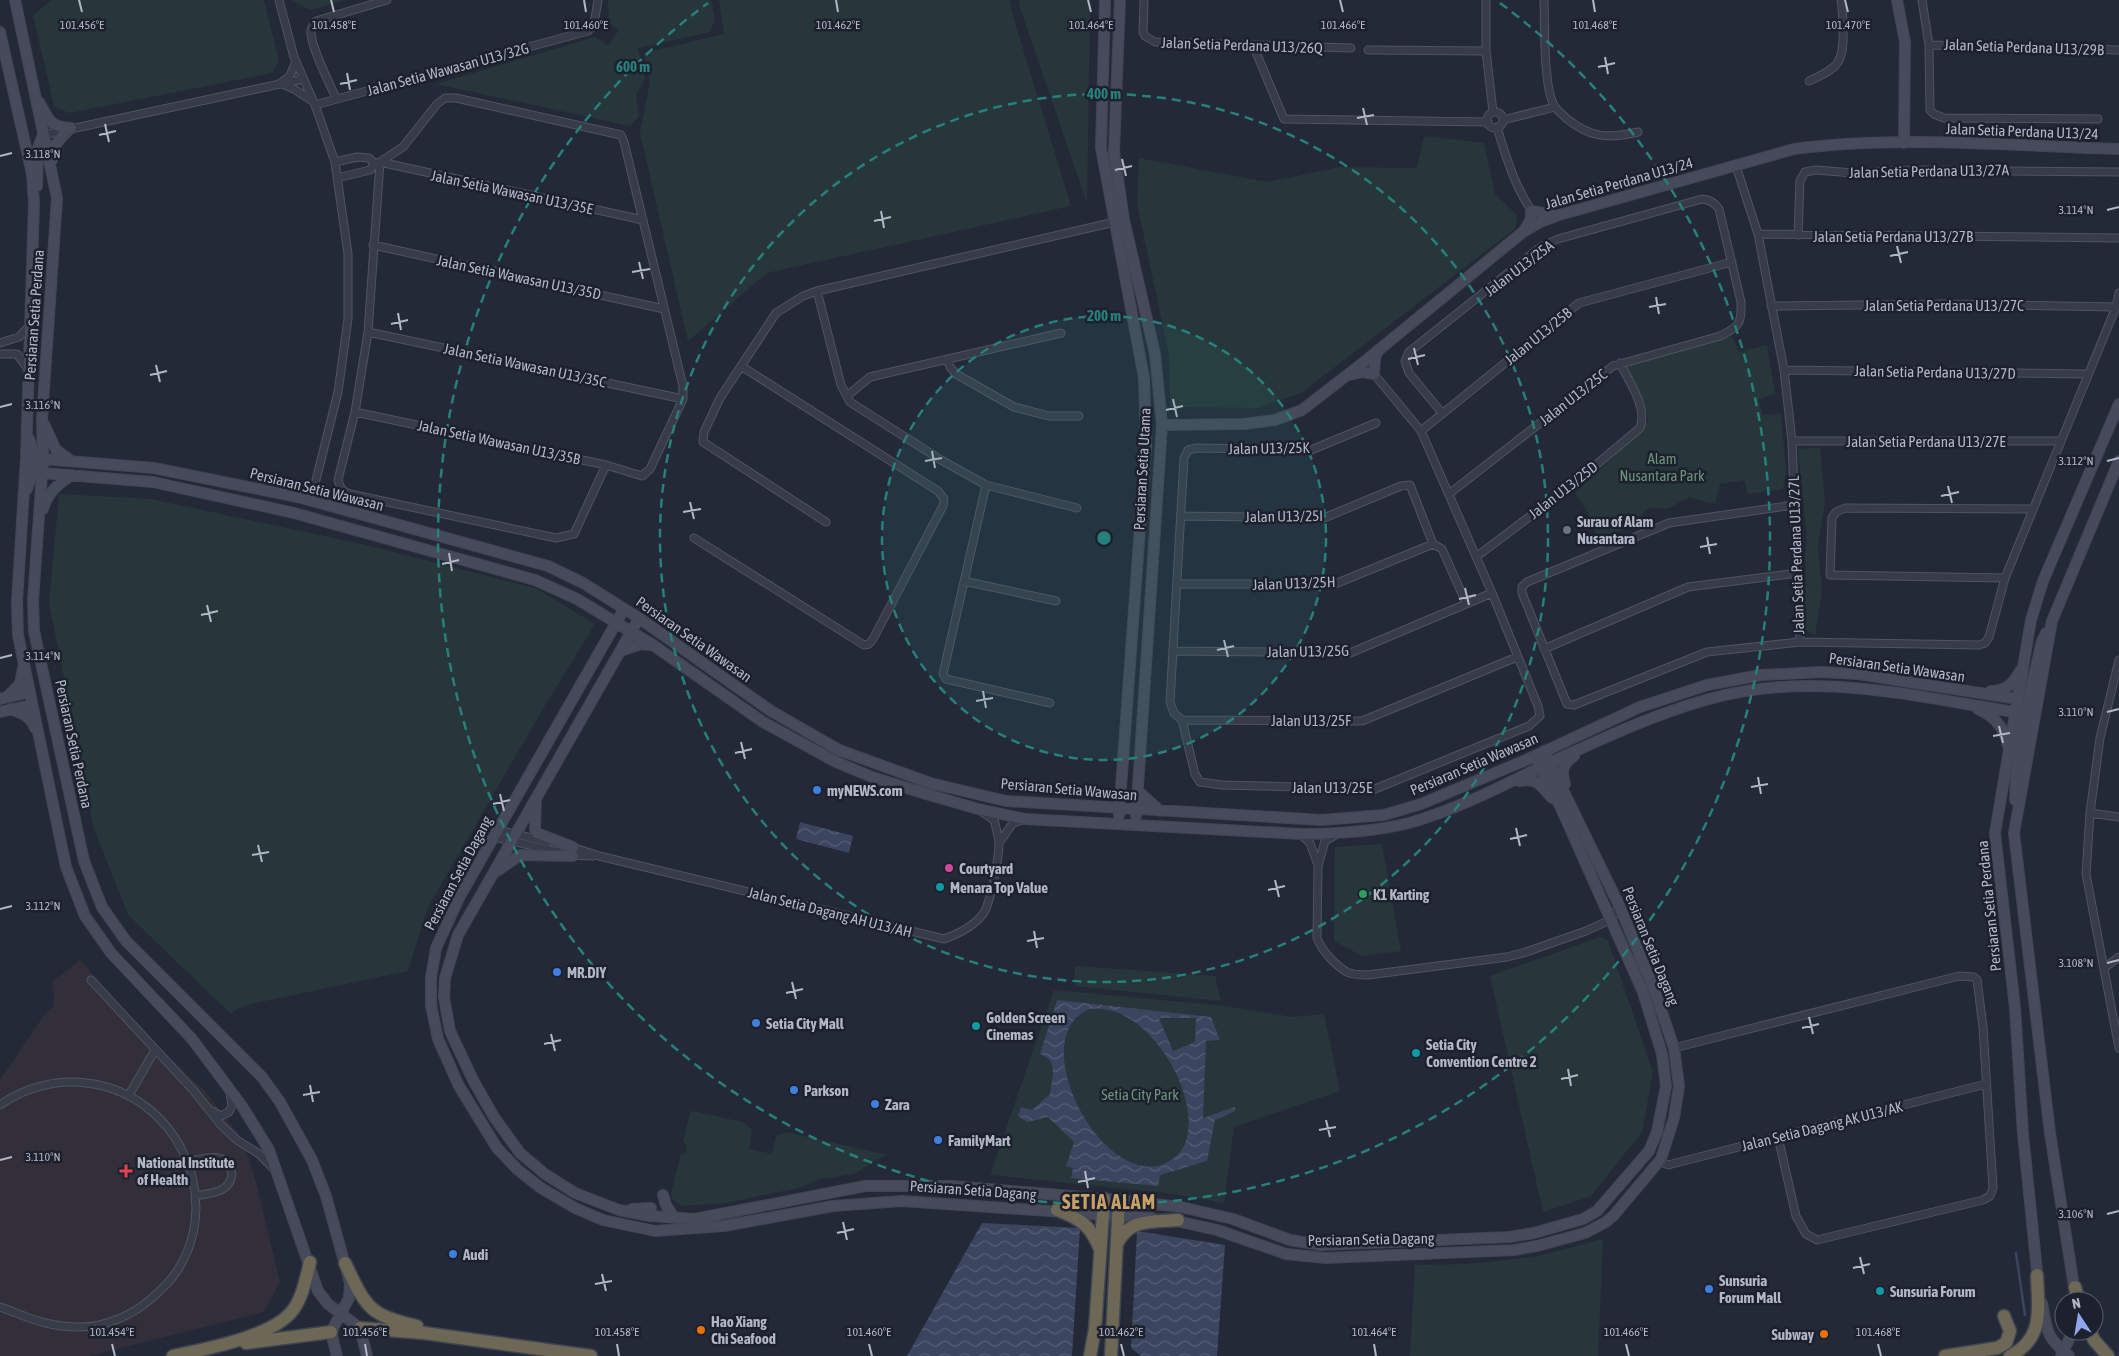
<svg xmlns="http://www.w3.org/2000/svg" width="2119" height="1356" viewBox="0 0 2119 1356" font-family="'Asap Condensed',sans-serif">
<defs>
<pattern id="water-waves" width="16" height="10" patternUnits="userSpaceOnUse" patternTransform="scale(1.25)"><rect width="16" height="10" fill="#3b455f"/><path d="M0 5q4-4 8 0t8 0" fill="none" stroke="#555e74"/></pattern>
</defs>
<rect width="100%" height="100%" fill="#242938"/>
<path fill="#322f3a" d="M80 960 149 1038 203 1089 237 1132 248 1156 257 1186 280 1282 264 1312 89 1356H0V1080L44 1015 53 1007 54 995 52 982Z"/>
<path fill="#27363a" d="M52 0H264L279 60 272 73 69 113 54 106 33 15Z
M291 0H347L310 10Z
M608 0H711L715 20 710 32 638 48 645 79 636 95 639 116 630 126 436 84 595 37 608 46 619 30 609 23Z
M719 0H1010L1013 16 1071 206 767 273 688 341 640 133 650 82 644 53 724 34Z
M1019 0H1090L1087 203 1020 8Z
M1424 136 1484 143 1495 194 1517 215 1516 228 1301 393 1259 408 1170 407 1169 355 1137 204 1139 158 1267 182 1340 167 1417 168Z
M1732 336 1739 352 1767 345 1775 394 1759 399 1762 415 1781 414 1786 471 1783 489 1748 494 1744 480 1720 484 1715 503H1708L1690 497 1667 509 1648 508C1634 523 1619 536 1598 539L1588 513 1575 493 1632 439 1649 420 1640 398 1625 374 1629 364Z
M1820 447 1825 503 1818 546 1822 591 1815 635 1804 629 1806 580 1805 559 1807 540 1798 449Z
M59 494 151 499 366 545 535 588 595 624 541 712 427 909 408 971 250 1004 237 1009 231 1014 128 915 93 826 49 603Z
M1382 844 1401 951 1362 956 1334 941 1335 847Z
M1600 937 1608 941 1653 1072 1642 1132 1591 1196 1543 1212 1490 976Z
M1075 966 1215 976 1221 1001 1075 986Z
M1054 990 1226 1006 1293 1017 1324 1014 1340 1091 1234 1127 1224 1203 1167 1193 990 1175Z
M693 1111 743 1122 752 1130 749 1149 772 1154 776 1136 786 1132 887 1155 876 1160 854 1174 820 1179 799 1188 725 1203 681 1206 672 1199 671 1194 681 1153 685 1154 687 1146 683 1141 690 1112Z
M1603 1239 1598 1356H1410L1415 1265 1469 1264 1534 1257Z"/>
<path fill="url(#water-waves)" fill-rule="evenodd" d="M800 822 853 836 849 853 796 839Z
M1057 1000 1211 1017 1220 1040 1206 1041 1203 1118 1235 1107V1111L1215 1120 1207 1161 1160 1175 1158 1186 1071 1178 1073 1168 1066 1166 1074 1142 1048 1117 1027 1122 1018 1116 1021 1107 1032 1110 1050 1094C1052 1077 1059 1061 1040 1054ZM1090 1009C1146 1000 1206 1098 1184 1146 1180 1155 1167 1164 1158 1166 1094 1177 1025 1034 1090 1009ZM1196 1018 1195 1042 1173 1051 1159 1018Z
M982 1223 1080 1228 1072 1356H907Z
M1137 1231 1225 1245 1217 1356H1141L1131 1348Z"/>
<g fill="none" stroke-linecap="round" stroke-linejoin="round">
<path stroke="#3b455f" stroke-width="2.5" d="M2016 1253 2025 1315"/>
<g stroke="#4f5460" stroke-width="9">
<path id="street" d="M279 0 294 57 315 105 335 162 348 254V319L338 392 311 500
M1144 0 1143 32 1145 36 1155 42 1351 48
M1486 0V51L1493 112
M1544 0C1545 24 1543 89 1555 107 1558 111 1563 115 1566 118 1590 138 1608 139 1638 132
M1922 0 1929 45 1930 110 1934 114 1944 118 2098 119
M1253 45 1284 119 1488 122
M1929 45 2119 50
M1368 50 1486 51
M1809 81C1838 68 1844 63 1843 31 1843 21 1843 10 1841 0
M282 82 290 76 296 61
M280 83 294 89 314 102
M336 98C330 84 310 46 311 31 311 27 314 24 316 21L387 0
M315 105 588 31 594 24 598 0
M1487 120a8 8 0 1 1 16 0a8 8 0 1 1-16 0Z
M1503 120 1555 107
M1497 127C1507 161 1517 194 1540 222
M43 135 303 79
M335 162 357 157 369 158 375 164
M380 162 368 332 355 412 338 480C340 488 342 491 350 494L556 538 574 534 606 465
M380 162 643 220
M1736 166 1758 234 1784 370 1792 441 1800 642 1707 652 1574 705 1567 704 1522 593V587L1527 582 1669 523 1794 505
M337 178 370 170 375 164 380 162 403 147 437 104 445 98H456L621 135 624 142 683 386V399L650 469 642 476 606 465 355 412
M1758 234 2119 238
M1798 235 1800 181 1805 172 1816 170 1853 173 1913 170 2119 172
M373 245 664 309
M817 291 841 385 850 402 941 460 986 485 1077 508
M1771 306 1943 304 2116 307
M368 332 683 399
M0 343 19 337 30 325
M0 354H17L28 369
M947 359 950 367 956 374 1014 407 1049 416H1079
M1364 362 1421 431 1492 593 1538 706 1540 716 1529 726 1375 789 1222 785 1200 782 1195 774 1182 720 1174 713 1170 702 1184 458 1188 450 1197 448 1311 450 1376 423
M1784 370 2087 374
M847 396 870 377 1061 333
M1442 413 1409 373 1405 361 1409 352 1542 246 1558 239 1702 199C1710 200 1714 202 1719 209L1741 302C1742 324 1739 327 1720 336L1613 366 1449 494
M1421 431 1579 303 1732 262
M1792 441H2060
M986 485 943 674 946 679 1050 703
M1181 516 1324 518 1401 486 1410 485 1433 544 1442 549 1466 603
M826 522 703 442 704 432 720 398 776 313 803 296 817 291 1119 221
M694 538 864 645 869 644 873 639 943 506 944 499 938 491 741 366
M1476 557 1578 480 1640 428C1648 407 1629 382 1620 363
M2005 578 1830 575 1832 518 1836 512 1845 508 2032 509
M964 581 1056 601
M1177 584H1335L1433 544
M1800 642 1979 645 1985 643 1989 637 2005 578 2116 307 2119 293
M1544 649 1688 587 1798 573
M1173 651 1350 653 1492 593
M2119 660 2100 738 2090 813 2086 874 2119 1048
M1182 720 1362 721 1517 657
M2090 813 2119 817
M498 830 549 842
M1300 834 1310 843 1318 865
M1337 834 1325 841 1318 866 1317 938C1322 951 1335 965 1347 972 1353 975 1361 975 1368 975L1507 957 1526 952 1586 931 1612 919 1619 905
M494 837 559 852
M999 843 1013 823 1023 820
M569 846 599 856 944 939C958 934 974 926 983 914 991 903 999 857 999 842 998 835 996 827 994 820L982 812
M569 855 593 856
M2104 968 2119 957
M91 980 194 1091 221 1125 237 1140 259 1154 274 1169
M1674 1048 1959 976 1974 977 1977 980 1983 1027 1993 1188 1990 1196 1983 1200 1817 1240 1806 1234 1796 1216 1778 1137
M129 1095 155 1050
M0 1105C24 1088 56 1079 86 1083 174 1092 226 1195 177 1271 171 1281 161 1290 152 1298 133 1315 105 1327 80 1327 45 1327 31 1318 0 1307
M212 1111 221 1116 229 1112 232 1105 230 1093
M1659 1161 1668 1165 1986 1084
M187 1162C205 1158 227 1150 232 1174 230 1193 211 1193 195 1196"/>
</g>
<g stroke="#414551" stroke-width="12">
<path id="secondary" d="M15 0 57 198 42 419 43 459 33 601 34 631 84 861 102 907 126 941 262 1077 280 1102 312 1160 326 1196 350 1283 349 1298 331 1332 337 1356
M1105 0 1101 148 1144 378 1146 445 1119 815
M1120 0 1114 152 1124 220 1155 354 1162 425 1136 816
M1897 0 1905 42 1904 143
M0 32 32 174 34 204 26 458 17 602 18 635 66 867 85 916 111 953 192 1039 242 1106 269 1150 318 1291 328 1304 360 1328 367 1356
M39 102C49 119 49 127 71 128
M52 160C53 144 60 138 71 128
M37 186 38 148 43 135
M1524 231 1531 219V211L1555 215
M1349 375 1363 372 1374 374 1375 358 1378 350
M44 424 56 450 70 460
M1162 425 1244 424 1275 420 1302 410 1364 362 1523 232 1540 222 1559 215 1794 149C1899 135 2013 146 2119 149
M43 459 154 468 298 497 548 566 583 583 639 618 771 711 839 750 930 783 1006 801 1322 820 1384 815 1421 804 1526 760 1640 707 1707 685 1761 675 1821 672 1858 674 2018 699
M42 473 153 482 294 513 535 580 577 599 653 645 763 722 836 762 872 777 926 794 978 809 1025 819 1300 834C1337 834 1373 832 1409 823 1455 810 1498 788 1541 767 1595 742 1651 715 1709 699 1815 670 1910 696 2015 712L2026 708
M27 489C35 468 37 461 29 439
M43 509C48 492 58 484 72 475
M624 609 460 896 436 948 431 978V1005L438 1039 459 1086 497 1148 518 1170 541 1188 575 1208 603 1220 655 1231 724 1226 833 1206 902 1201 1152 1218
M639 618 458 935 445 978 444 997 450 1031 473 1080 494 1117 520 1153 545 1174 575 1193 619 1210 650 1216 695 1219 865 1186H952L1119 1200 1181 1207 1233 1219 1290 1240 1321 1245 1509 1237 1534 1233 1583 1219 1597 1211 1649 1151 1657 1132 1666 1086 1662 1054 1643 992 1561 808 1535 756
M620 651 641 644 650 645
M1991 691C2006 691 2013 684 2020 671
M7 697 20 684 23 668
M0 699 30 692
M11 709C22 713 30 716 35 728
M1978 709C1994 716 2005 728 2008 746
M0 712 32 705
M1519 781C1538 778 1540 785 1552 798
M1565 784C1561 771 1562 764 1574 756
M1138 791 1160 811
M536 800 535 829 537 833 573 847
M2015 800C2016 746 2030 693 2042 641L2046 633
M497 871 520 855 573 856
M663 1195 666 1205 674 1218
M632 1209 651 1208
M1172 1220 1217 1230 1286 1254 1326 1258 1514 1250 1537 1246 1585 1233 1606 1222 1614 1215 1661 1159 1674 1118 1679 1086 1674 1048 1654 989 1619 905 1544 751
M2038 1281 2023 1134 2015 1008 1995 833 2031 620 2043 581 2119 404
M2075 1293 2050 1133 2014 833 2052 621 2119 461
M2042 1303C2047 1331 2046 1337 2069 1356
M2061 1356 2073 1331"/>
</g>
<g stroke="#3f4450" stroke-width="15">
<path id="highway" d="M1057 1210C1081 1219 1090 1225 1100 1249
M1117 1244C1129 1218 1153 1222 1178 1220
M345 1263C366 1307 368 1315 417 1326
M2075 1287 2079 1301
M360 1328 424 1333 591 1356
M2090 1331 2094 1340 2108 1356
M246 1343 331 1332
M173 1356C205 1349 273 1337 293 1310 303 1296 306 1278 310 1262
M1090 1356 1095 1329 1104 1199
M1111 1356 1119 1200
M1945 1356 1997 1348 2006 1343 2010 1331 2004 1316
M2010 1356C2045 1338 2038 1308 2037 1275"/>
</g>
<use href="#street" stroke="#373c48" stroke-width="7"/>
<use href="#secondary" stroke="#464a5b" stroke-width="10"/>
<use href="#highway" stroke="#6d6855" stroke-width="12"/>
</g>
<path fill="none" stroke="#b2b7c4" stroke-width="2" d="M79 0 82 12M331 0 334 12M584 0 586 12M836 0 838 12M1088 0 1091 12M1340 0 1343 12M1593 0 1595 12M1845 0 1848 12M1605 57 1608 74M1598 67 1615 63M347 73 350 90M340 84 357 80M1363 108 1367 125M1357 118 1374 115M105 124 109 142M99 135 116 131M0 156 12 153M1122 159 1126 176M1115 170 1132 166M2107 210 2119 207M881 211 884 228M874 221 891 217M1897 246 1901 263M1890 256 1908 252M639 262 643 279M632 272 650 269M1656 297 1659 314M1649 307 1666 304M398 313 401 330M391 324 408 320M1414 348 1418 365M1408 359 1425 355M156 365 160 382M150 375 167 371M1173 399 1177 417M0 407 12 404M1166 410 1183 406M932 451 935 468M925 461 942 458M2107 461 2119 458M1948 486 1952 503M1941 496 1959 492M690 502 694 519M683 512 701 509M1707 537 1710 554M1700 547 1717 544M449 553 452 571M442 564 459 560M1465 588 1469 605M1459 599 1476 595M207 605 211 622M201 615 218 611M1224 640 1228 657M1217 650 1234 646M0 658 12 655M983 691 986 708M976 701 993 698M2107 712 2119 709M1999 726 2003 743M1993 736 2010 733M741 742 745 759M735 753 752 749M1758 777 1761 794M1751 787 1768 784M500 794 504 811M493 804 510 800M1516 828 1520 846M1510 839 1527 835M258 845 262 862M252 855 269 852M1275 880 1279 897M1268 890 1285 886M0 909 12 906M1034 931 1037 948M1027 941 1044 938M2107 963 2119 960M792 982 796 999M786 993 803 989M1809 1017 1813 1034M1802 1028 1819 1024M551 1034 555 1051M544 1044 561 1040M1568 1069 1571 1086M1561 1079 1578 1075M310 1085 313 1102M303 1095 320 1092M1326 1120 1330 1137M1319 1130 1336 1127M0 1160 12 1157M1085 1171 1088 1188M1078 1182 1095 1178M2107 1214 2119 1211M843 1222 847 1240M837 1233 854 1229M1860 1257 1864 1274M1853 1268 1870 1264M602 1274 606 1291M595 1284 612 1281M112 1344 115 1356M365 1344 367 1356M617 1344 619 1356M869 1344 872 1356M1121 1344 1124 1356M1374 1344 1376 1356M1626 1344 1629 1356M1878 1344 1881 1356"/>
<circle cx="1104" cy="538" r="222" fill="#27807b" fill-opacity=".12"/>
<g fill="none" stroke="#27807b" stroke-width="2.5" stroke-dasharray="9 6">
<circle cx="1104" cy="538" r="222"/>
<circle cx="1104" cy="538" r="444"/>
<path d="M1500 3A666 666 0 1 1 708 3"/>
</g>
<circle fill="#6b7280" stroke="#1d212d" stroke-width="2" cx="1567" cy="530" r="5"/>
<g fill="#3f7fe0" stroke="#1d212d" stroke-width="2">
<circle cx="817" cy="790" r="5"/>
<circle cx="557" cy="972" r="5"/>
<circle cx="756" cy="1023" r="5"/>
<circle cx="794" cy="1090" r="5"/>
<circle cx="875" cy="1104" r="5"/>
<circle cx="938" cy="1140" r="5"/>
<circle cx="453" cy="1254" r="5"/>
<circle cx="1709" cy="1289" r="5"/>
</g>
<circle fill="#d1479c" stroke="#1d212d" stroke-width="2" cx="949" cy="868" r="5"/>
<g fill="#0f9aa8" stroke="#1d212d" stroke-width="2">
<circle cx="940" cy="887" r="5"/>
<circle cx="976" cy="1026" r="5"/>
<circle cx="1416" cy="1053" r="5"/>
<circle cx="1880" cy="1291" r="5"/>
</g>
<circle fill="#2e9e5b" stroke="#1d212d" stroke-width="2" cx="1363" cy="894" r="5"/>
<path fill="#e0444e" stroke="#1d212d" stroke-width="2" d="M123.5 1163.5h5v5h5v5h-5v5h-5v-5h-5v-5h5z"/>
<g fill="#e8710a" stroke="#1d212d" stroke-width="2">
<circle cx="701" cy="1330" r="5"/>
<circle cx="1824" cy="1334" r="5"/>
</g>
<g text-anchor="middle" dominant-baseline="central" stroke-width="5" stroke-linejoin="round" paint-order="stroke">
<g font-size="15" fill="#b2b7c4" stroke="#1d212d">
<text transform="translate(1242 45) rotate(2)">Jalan Setia Perdana U13/26Q</text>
<text transform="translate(2024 47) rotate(2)">Jalan Setia Perdana U13/29B</text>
<text transform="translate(448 69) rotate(-15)">Jalan Setia Wawasan U13/32G</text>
<text transform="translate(2022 131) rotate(2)">Jalan Setia Perdana U13/24</text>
<text transform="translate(1929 171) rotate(-1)">Jalan Setia Perdana U13/27A</text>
<text transform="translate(1619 183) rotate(-16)">Jalan Setia Perdana U13/24</text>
<text transform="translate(512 192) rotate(12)">Jalan Setia Wawasan U13/35E</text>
<text x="1893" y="236">Jalan Setia Perdana U13/27B</text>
<text transform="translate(1519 268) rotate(-37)">Jalan U13/25A</text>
<text transform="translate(519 277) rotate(12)">Jalan Setia Wawasan U13/35D</text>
<text x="1944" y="305">Jalan Setia Perdana U13/27C</text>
<text transform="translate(34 315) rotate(-86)">Persiaran Setia Perdana</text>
<text transform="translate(1538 336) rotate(-39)">Jalan U13/25B</text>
<text transform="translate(525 365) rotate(12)">Jalan Setia Wawasan U13/35C</text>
<text transform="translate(1935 372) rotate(1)">Jalan Setia Perdana U13/27D</text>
<text transform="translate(1573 397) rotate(-38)">Jalan U13/25C</text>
<text x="1926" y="441">Jalan Setia Perdana U13/27E</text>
<text transform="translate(499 442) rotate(12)">Jalan Setia Wawasan U13/35B</text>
<text transform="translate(1269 448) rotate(-1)">Jalan U13/25K</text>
<text transform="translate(1142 469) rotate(-87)">Persiaran Setia Utama</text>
<text transform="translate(317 489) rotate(14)">Persiaran Setia Wawasan</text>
<text transform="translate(1563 490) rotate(-38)">Jalan U13/25D</text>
<text transform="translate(1284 516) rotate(-1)">Jalan U13/25I</text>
<text transform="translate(1796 555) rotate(-92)">Jalan Setia Perdana U13/27L</text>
<text transform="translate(1294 583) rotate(-2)">Jalan U13/25H</text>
<text transform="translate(694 639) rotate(35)">Persiaran Setia Wawasan</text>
<text transform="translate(1308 651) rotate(-1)">Jalan U13/25G</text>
<text transform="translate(1897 667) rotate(8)">Persiaran Setia Wawasan</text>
<text x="1311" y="720">Jalan U13/25F</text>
<text transform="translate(74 744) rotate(78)">Persiaran Setia Perdana</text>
<text transform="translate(1474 764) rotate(-23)">Persiaran Setia Wawasan</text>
<text x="1332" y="787">Jalan U13/25E</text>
<text transform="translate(1069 789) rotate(5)">Persiaran Setia Wawasan</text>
<text transform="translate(458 873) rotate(-62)">Persiaran Setia Dagang</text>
<text transform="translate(1989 906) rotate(-96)">Persiaran Setia Perdana</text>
<text transform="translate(830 912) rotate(14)">Jalan Setia Dagang AH U13/AH</text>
<text transform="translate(1651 946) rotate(68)">Persiaran Setia Dagang</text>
<text transform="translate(1822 1126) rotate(-14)">Jalan Setia Dagang AK U13/AK</text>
<text transform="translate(973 1190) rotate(4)">Persiaran Setia Dagang</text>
<text transform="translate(1371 1239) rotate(-1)">Persiaran Setia Dagang</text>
</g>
<g font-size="15" fill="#6c937b" stroke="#1d212d">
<text x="1662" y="458">Alam<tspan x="1662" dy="17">Nusantara Park</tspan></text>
<text x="1140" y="1094">Setia City Park</text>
</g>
<g font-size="15" font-weight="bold" fill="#b2b7c4" stroke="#1d212d" text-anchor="start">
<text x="1577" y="521">Surau of Alam<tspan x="1577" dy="17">Nusantara</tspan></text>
<text x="827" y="790">myNEWS.com</text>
<text x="959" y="868">Courtyard</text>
<text x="950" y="887">Menara Top Value</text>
<text x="1373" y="894">K1 Karting</text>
<text x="567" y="972">MR.DIY</text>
<text x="986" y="1017">Golden Screen<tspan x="986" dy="17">Cinemas</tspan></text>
<text x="766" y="1023">Setia City Mall</text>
<text x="1426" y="1044">Setia City<tspan x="1426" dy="17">Convention Centre 2</tspan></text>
<text x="804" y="1090">Parkson</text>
<text x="885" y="1104">Zara</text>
<text x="948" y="1140">FamilyMart</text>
<text x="137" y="1162">National Institute<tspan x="137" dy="17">of Health</tspan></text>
<text x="463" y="1254">Audi</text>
<text x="1719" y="1280">Sunsuria<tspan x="1719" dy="17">Forum Mall</tspan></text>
<text x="1890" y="1291">Sunsuria Forum</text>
<text x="711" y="1321">Hao Xiang<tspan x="711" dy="17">Chi Seafood</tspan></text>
<text x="1814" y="1334" text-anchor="end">Subway</text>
</g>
<g font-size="20" font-weight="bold" letter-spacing="1" fill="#c8a169" stroke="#1d212d">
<text x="1109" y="1201">SETIA ALAM</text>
</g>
</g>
<g font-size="12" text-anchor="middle" fill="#b2b7c4" stroke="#1d212d" stroke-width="5" stroke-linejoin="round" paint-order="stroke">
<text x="82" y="29">101.456°E</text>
<text x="334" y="29">101.458°E</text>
<text x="586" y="29">101.460°E</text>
<text x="838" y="29">101.462°E</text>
<text x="1091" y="29">101.464°E</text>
<text x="1343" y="29">101.466°E</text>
<text x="1595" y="29">101.468°E</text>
<text x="1848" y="29">101.470°E</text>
<text x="43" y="158">3.118°N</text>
<text x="2076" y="214">3.114°N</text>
<text x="43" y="409">3.116°N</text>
<text x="2076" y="465">3.112°N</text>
<text x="43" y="660">3.114°N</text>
<text x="2076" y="716">3.110°N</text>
<text x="43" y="910">3.112°N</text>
<text x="2076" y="967">3.108°N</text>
<text x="43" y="1161">3.110°N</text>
<text x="2076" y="1218">3.106°N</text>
<text x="112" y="1336">101.454°E</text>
<text x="365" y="1336">101.456°E</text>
<text x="617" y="1336">101.458°E</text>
<text x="869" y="1336">101.460°E</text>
<text x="1121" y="1336">101.462°E</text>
<text x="1374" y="1336">101.464°E</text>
<text x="1626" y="1336">101.466°E</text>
<text x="1878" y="1336">101.468°E</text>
</g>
<circle cx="1104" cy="538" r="8" fill="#27807b" stroke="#1d212d" stroke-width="2.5"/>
<g font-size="15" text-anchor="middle" font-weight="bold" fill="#27807b" stroke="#1d212d" stroke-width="5" stroke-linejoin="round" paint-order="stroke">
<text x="633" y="72">600 m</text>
<text x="1104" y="99">400 m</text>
<text x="1104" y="321">200 m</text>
</g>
<g transform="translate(2079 1316) rotate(348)"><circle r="24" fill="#1d212d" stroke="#595d69"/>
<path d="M0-4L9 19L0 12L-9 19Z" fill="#8fa5ec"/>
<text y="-8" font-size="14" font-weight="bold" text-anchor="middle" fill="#b2b7c4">N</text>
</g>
</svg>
